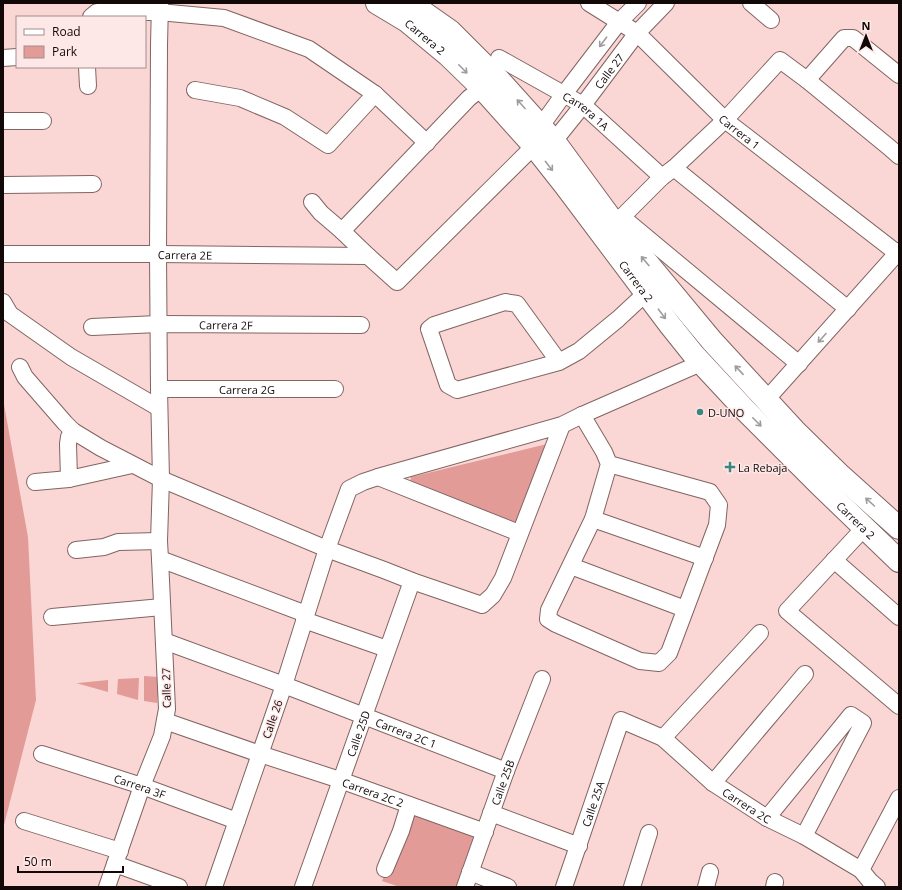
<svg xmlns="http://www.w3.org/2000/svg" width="902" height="890" viewBox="0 0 902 890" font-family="'Open Sans',sans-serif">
<rect width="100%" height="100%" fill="#fad7d5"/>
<path fill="#e39b98" d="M3 399 28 537 36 700 3 829Z
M547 444 519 526 410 484 411 477Z
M144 676 159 677 157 703 144 701Z
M139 678 138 700 117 694 118 679Z
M108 680V692L76 683H78Z
M411 809 478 834 458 887H400L382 881Z"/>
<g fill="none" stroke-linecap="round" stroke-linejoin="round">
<g stroke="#826462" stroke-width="18">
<g id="street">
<path id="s1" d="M589 3 637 33 725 120 897 253"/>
<path d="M751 3 771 20"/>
<path d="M91 17 97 12H159L224 18 309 49 375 94 427 143"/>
<path d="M3 58 17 57"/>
<path id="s2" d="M499 58 583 105 662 177"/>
<path d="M87 67 88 86"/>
<path d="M807 80 844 38H853L899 75"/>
<path d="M195 90 240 98 285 117 328 145 375 94"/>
<path d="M3 121H43"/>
<path d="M541 126 564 94 619 22 638 3"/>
<path id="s3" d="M554 141 583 105 637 33 666 3"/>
<path d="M674 168 848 309"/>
<path d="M3 185 93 184"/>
<path d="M312 202 321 213 342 231 368 256 397 282 534 146"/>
<path d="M622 217 799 364"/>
<path d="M615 224 662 177 674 168 725 120 780 60 807 80 890 148 899 156"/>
<path d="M342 231 469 98 482 88"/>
<path id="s4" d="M3 254H158L368 256"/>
<path d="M3 302 10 314 71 357 159 408"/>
<path id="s5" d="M92 327 158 324 361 325"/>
<path d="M559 362 517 304 505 302 434 325 429 329 448 385 457 390 559 362 579 351 618 319 646 293"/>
<path d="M20 367 25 377 65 423 73 431 101 448 161 479 327 549 284 685 214 887"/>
<path id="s6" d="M159 389H335"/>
<path d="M766 400 899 251"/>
<path d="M582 415 604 452 609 464 593 519 549 610 548 619 556 624 640 661 659 663 669 653 717 525 719 505 710 492 609 464"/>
<path d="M562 425 503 578 493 595 482 605 412 581 384 570 327 549 349 489 363 482 378 477 562 425 582 415 701 363"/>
<path d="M378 477 519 533"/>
<path d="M69 479 68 444 69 437 73 431"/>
<path d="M35 482 69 479 132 465"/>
<path d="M593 519 705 558"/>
<path d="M864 528 787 611 899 706"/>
<path d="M76 550 104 547 118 542 159 541"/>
<path d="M160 559 306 614"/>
<path d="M834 560 899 617"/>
<path d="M571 566 685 609"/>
<path d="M52 617 162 607"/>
<path d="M304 620 387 649"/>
<path id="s7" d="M164 641 284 685 506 771"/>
<path id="s8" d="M165 721 260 754 340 780 485 832"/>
<path d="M663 738 760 633"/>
<path id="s9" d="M42 754 142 786 237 821"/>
<path d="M713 783 805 674"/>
<path d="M491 813 579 846"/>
<path d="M767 818 851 715 863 723 804 836"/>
<path d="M24 821 120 851"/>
<path d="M115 864 179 887"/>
<path d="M385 869 401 831 409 805"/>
<path d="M861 870 899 798"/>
<path d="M470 872 508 887"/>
<path d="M107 887 142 786 162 736 167 709 160 559 159 541 161 479 159 389 158 254 159 45 160 3"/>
<path id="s10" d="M303 887 412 581"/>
<path id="s11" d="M465 887 506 771 542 679"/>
<path id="s12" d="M564 887 621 720 663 738 713 783 767 818 804 836 861 870 870 881 877 887"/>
<path d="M632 887 649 833"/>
<path d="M706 887 710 872"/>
<path d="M774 887 775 882"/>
</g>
</g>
<g stroke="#826462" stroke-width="24">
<g id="secondary">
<path id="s13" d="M377 3 407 21 448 55 482 88 534 146 564 184 670 325 694 355 747 412 820 485 899 561"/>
<path d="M410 3 450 31 500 81 554 141 615 224 712 341 794 430 841 476 899 528"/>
</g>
</g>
<use href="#street" stroke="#fff" stroke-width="16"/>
<use href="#secondary" stroke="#fff" stroke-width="22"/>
</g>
<defs><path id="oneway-shaft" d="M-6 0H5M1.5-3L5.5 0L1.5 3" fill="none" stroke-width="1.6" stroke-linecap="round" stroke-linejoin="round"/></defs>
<g stroke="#a19c9c">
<use href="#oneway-shaft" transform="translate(603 42) rotate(127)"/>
<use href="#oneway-shaft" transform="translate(463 69) rotate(45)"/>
<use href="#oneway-shaft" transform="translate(521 104) rotate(-132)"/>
<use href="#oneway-shaft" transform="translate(549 166) rotate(52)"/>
<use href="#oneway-shaft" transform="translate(645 261) rotate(-130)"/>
<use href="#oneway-shaft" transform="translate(662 314) rotate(53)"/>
<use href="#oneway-shaft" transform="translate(822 338) rotate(132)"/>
<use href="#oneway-shaft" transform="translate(739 370) rotate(-133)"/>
<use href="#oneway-shaft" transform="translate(757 422) rotate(45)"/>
<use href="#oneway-shaft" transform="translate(870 502) rotate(-138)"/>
</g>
<g fill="#3e8580" stroke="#fee8e7" stroke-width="1.5">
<circle cx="700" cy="412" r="4"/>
<path d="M728 461h4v4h4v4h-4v4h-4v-4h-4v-4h4z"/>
</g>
<g text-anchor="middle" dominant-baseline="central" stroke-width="3" stroke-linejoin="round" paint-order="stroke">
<g font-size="11" fill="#130808" stroke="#fee8e7">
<text stroke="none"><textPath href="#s13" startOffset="59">Carrera 2</textPath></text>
<text stroke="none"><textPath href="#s3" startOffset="89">Calle 27</textPath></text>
<text stroke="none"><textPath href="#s2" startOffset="102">Carrera 1A</textPath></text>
<text stroke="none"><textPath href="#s1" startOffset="199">Carrera 1</textPath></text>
<text stroke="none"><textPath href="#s4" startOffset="182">Carrera 2E</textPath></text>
<text stroke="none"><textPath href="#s13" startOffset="383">Carrera 2</textPath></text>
<text stroke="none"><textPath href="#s5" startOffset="134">Carrera 2F</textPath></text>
<text stroke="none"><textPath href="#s6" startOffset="88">Carrera 2G</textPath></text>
<text stroke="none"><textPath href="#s13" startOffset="708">Carrera 2</textPath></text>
<text transform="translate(166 688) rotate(-91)">Calle 27</text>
<text transform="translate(272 719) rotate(-71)">Calle 26</text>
<text stroke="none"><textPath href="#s7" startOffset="259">Carrera 2C 1</textPath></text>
<text stroke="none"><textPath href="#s10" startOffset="163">Calle 25D</textPath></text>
<text stroke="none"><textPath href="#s11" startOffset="111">Calle 25B</textPath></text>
<text stroke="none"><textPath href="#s9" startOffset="103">Carrera 3F</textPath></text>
<text stroke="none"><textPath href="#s8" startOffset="220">Carrera 2C 2</textPath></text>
<text stroke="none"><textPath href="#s12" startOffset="88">Calle 25A</textPath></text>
<text stroke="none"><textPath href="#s12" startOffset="330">Carrera 2C</textPath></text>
</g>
<g font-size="11" fill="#130808" stroke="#fee8e7" text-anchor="start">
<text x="708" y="412">D-UNO</text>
<text x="738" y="467">La Rebaja</text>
</g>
</g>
<rect width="902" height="890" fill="none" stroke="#130808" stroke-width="8"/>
<rect x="16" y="16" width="130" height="52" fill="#fee8e7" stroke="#a08e8e"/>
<rect x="24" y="29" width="20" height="6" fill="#ffffff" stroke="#a08e8e"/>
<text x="52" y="36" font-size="12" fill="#130808">Road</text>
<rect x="24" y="46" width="20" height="12" fill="#e39b98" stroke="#a08e8e"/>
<text x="52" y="56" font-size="12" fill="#130808">Park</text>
<g transform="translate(866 36)" stroke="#fee8e7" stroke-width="3" paint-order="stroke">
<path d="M0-3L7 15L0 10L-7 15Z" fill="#130808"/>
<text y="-6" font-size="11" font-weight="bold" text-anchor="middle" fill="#130808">N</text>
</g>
<path d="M18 866v6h105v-6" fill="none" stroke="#130808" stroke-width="2"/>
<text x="24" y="866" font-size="12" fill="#130808" stroke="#fee8e7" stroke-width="3" paint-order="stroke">50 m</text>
</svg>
